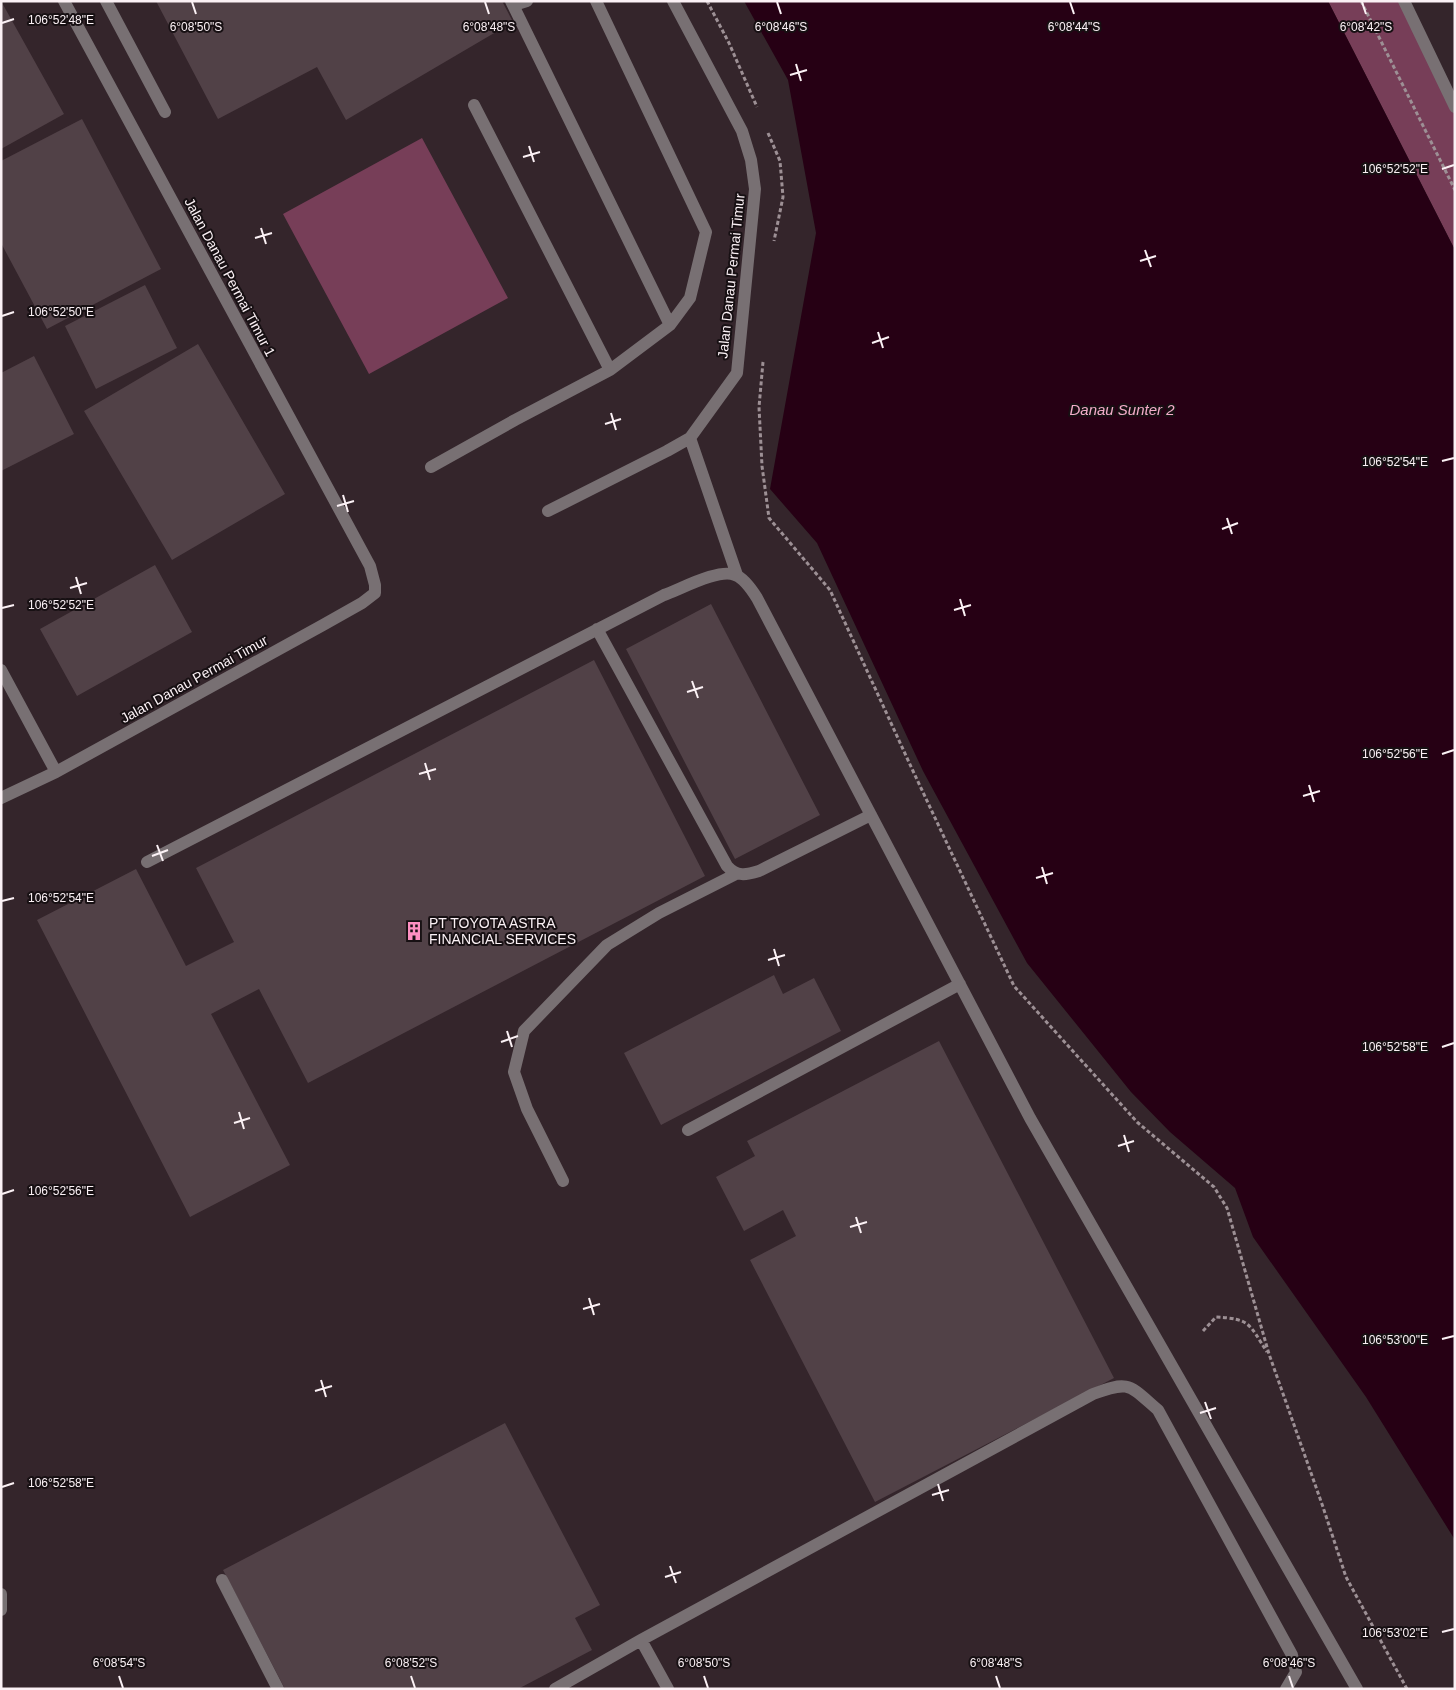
<svg xmlns="http://www.w3.org/2000/svg" width="1456" height="1690" viewBox="0 0 1456 1690" font-family="Arial,sans-serif">
<rect width="100%" height="100%" fill="#34252b"/>
<path fill="#773e58" d="M1328 1H1404L1455 104V250Z
M422 138 508 298 369 374 283 214Z"/>
<path fill="#260014" d="M744 1H1328L1455 250V1540L1366 1397 1253 1237 1235 1188 1170 1132 1131 1092 1027 963 923 771 817 543 770 489 816 233 788 80Z"/>
<path fill="#514147" d="M1 1 64 114 1 149Z
M156 1H502L513 22 346 120 317 67 218 119Z
M82 119 161 269 47 329 1 243V161Z
M145 285 177 348 96 389 65 326Z
M198 344 285 494 172 560 84 411Z
M34 356 74 434 1 471V373Z
M155 565 192 632 77 696 40 629Z
M711 604 820 815 735 859 626 649Z
M594 660 705 876 308 1083 259 989 211 1014 290 1165 190 1217 37 920 136 869 186 966 234 942 196 868Z
M774 975 783 994 814 978 841 1031 661 1125 624 1053Z
M939 1041 1114 1378 875 1502 750 1260 796 1236 783 1210 744 1231 716 1177 755 1156 747 1141Z
M505 1423 600 1605 575 1618 592 1650 518 1689H285L223 1570Z"/>
<g fill="none" stroke-linecap="round" stroke-linejoin="round">
<path stroke="#9d9095" stroke-width="3" stroke-dasharray="4 2.5" stroke-linecap="butt" d="M707 1 729 43 757 107
M1361 1 1455 190
M768 133 780 161 783 197 774 241
M763 362 759 407 762 466 769 518 830 590 913 771 1014 986 1137 1122 1214 1187 1227 1208 1269 1354 1323 1507 1346 1577 1407 1689
M1203 1331 1216 1317C1251 1319 1249 1324 1267 1352"/>
<path stroke="#787073" stroke-width="12" d="M106 1 165 112
M511 1 670 325
M514 5 527 1
M474 105 610 370
M690 438 737 575
M431 467 515 420 610 370 670 325 690 298 706 232 596 1
M548 511 667 451 690 438 737 373 755 189 751 160 742 131 673 1
M597 629 727 866C737 877 746 875 759 871L871 815
M147 862 664 595C681 589 719 568 735 575 744 578 752 590 757 598L1030 1118 1357 1689
M688 1130 960 984
M563 1181 527 1109 514 1072 524 1031 607 945 659 913 736 874
M222 1580 278 1689
M1 1594V1610
M641 1640 668 1689
M555 1689 641 1640 1093 1394C1130 1380 1129 1385 1158 1410L1292 1655 1296 1672 1286 1689"/>
<path stroke="#787073" stroke-width="12" d="M1 670 56 772
M1 798 56 772 323 625 362 603 375 593V585L370 566 64 1"/>
<path stroke="#787073" stroke-width="12" d="M1404 1 1455 107"/>
</g>
<path fill="none" stroke="#fbf1f5" stroke-width="2" d="M192 2 196 14M485 2 489 14M777 2 781 14M1070 2 1074 14M1362 2 1366 14M2 23 14 19M796 64 801 81M790 75 807 70M529 146 534 162M523 157 540 152M1442 169 1454 165M261 228 266 244M255 238 272 233M1145 250 1151 267M1140 261 1156 256M2 316 14 312M878 332 883 348M872 343 889 337M611 413 616 430M605 424 621 419M1442 461 1454 458M343 495 348 512M337 506 354 501M1227 518 1232 534M1222 529 1238 523M76 577 81 594M70 588 87 583M960 599 965 616M2 608 14 605M954 610 971 605M692 681 698 698M687 692 703 687M1442 754 1454 750M425 763 430 780M419 774 436 769M1309 785 1314 802M1303 796 1320 791M157 845 163 861M152 856 168 850M1042 867 1047 884M1036 878 1053 873M2 901 14 898M774 949 779 966M768 960 785 955M507 1031 512 1047M501 1042 518 1036M1442 1047 1454 1043M239 1112 244 1129M234 1123 250 1118M1124 1135 1129 1152M1118 1146 1134 1141M2 1194 14 1190M856 1217 861 1233M850 1227 867 1222M589 1298 594 1315M583 1309 600 1304M1442 1339 1454 1336M321 1380 326 1397M315 1391 332 1386M1205 1402 1211 1419M1200 1413 1216 1408M938 1484 943 1501M2 1487 14 1483M932 1495 949 1490M670 1566 676 1583M665 1577 681 1572M1442 1632 1454 1629M119 1676 123 1688M411 1676 415 1688M704 1676 708 1688M996 1676 1000 1688M1289 1676 1293 1688"/>
<defs>
<g id="building-bare" transform="scale(1.5)"><path d="M-4-6H4V6H1V3H-1V6H-4ZM-2.5-4.3h1.7v1.8h-1.7ZM.8-4.3h1.7v1.8H.8ZM-2.5-1h1.7V.8h-1.7ZM.8-1h1.7V.8H.8Z" fill="#fd8fc1" stroke="#171013" stroke-width="2.5" paint-order="stroke"/></g>
</defs>
<g fill-rule="evenodd">
<use href="#building-bare" x="414" y="931"/>
</g>
<g text-anchor="middle" dominant-baseline="central" stroke-width="4" stroke-linejoin="round" paint-order="stroke">
<g font-size="14" fill="#fbf1f5" stroke="#171013">
<text transform="translate(731 276) rotate(-84)">Jalan Danau Permai Timur</text>
<text transform="translate(230 277) rotate(62)">Jalan Danau Permai Timur 1</text>
<text transform="translate(194 679) rotate(-29)">Jalan Danau Permai Timur</text>
</g>
<g font-size="14" fill="#fbf1f5" stroke="#171013" text-anchor="start">
<text x="429" y="923">PT TOYOTA ASTRA<tspan x="429" dy="16">FINANCIAL SERVICES</tspan></text>
</g>
<g font-size="15" font-style="italic" fill="#f2acc9" stroke="#171013">
<text x="1122" y="409">Danau Sunter 2</text>
</g>
</g>
<g font-size="12" text-anchor="middle" fill="#fbf1f5" stroke="#171013" stroke-width="4" stroke-linejoin="round" paint-order="stroke">
<text x="61" y="24">106°52'48"E</text>
<text x="196" y="31">6°08'50"S</text>
<text x="489" y="31">6°08'48"S</text>
<text x="781" y="31">6°08'46"S</text>
<text x="1074" y="31">6°08'44"S</text>
<text x="1366" y="31">6°08'42"S</text>
<text x="1395" y="173">106°52'52"E</text>
<text x="61" y="316">106°52'50"E</text>
<text x="1395" y="466">106°52'54"E</text>
<text x="61" y="609">106°52'52"E</text>
<text x="1395" y="758">106°52'56"E</text>
<text x="61" y="902">106°52'54"E</text>
<text x="1395" y="1051">106°52'58"E</text>
<text x="61" y="1195">106°52'56"E</text>
<text x="1395" y="1344">106°53'00"E</text>
<text x="61" y="1487">106°52'58"E</text>
<text x="1395" y="1637">106°53'02"E</text>
<text x="119" y="1667">6°08'54"S</text>
<text x="411" y="1667">6°08'52"S</text>
<text x="704" y="1667">6°08'50"S</text>
<text x="996" y="1667">6°08'48"S</text>
<text x="1289" y="1667">6°08'46"S</text>
</g>
<rect width="1456" height="1690" fill="none" stroke="#fbf1f5" stroke-width="5"/>
</svg>
